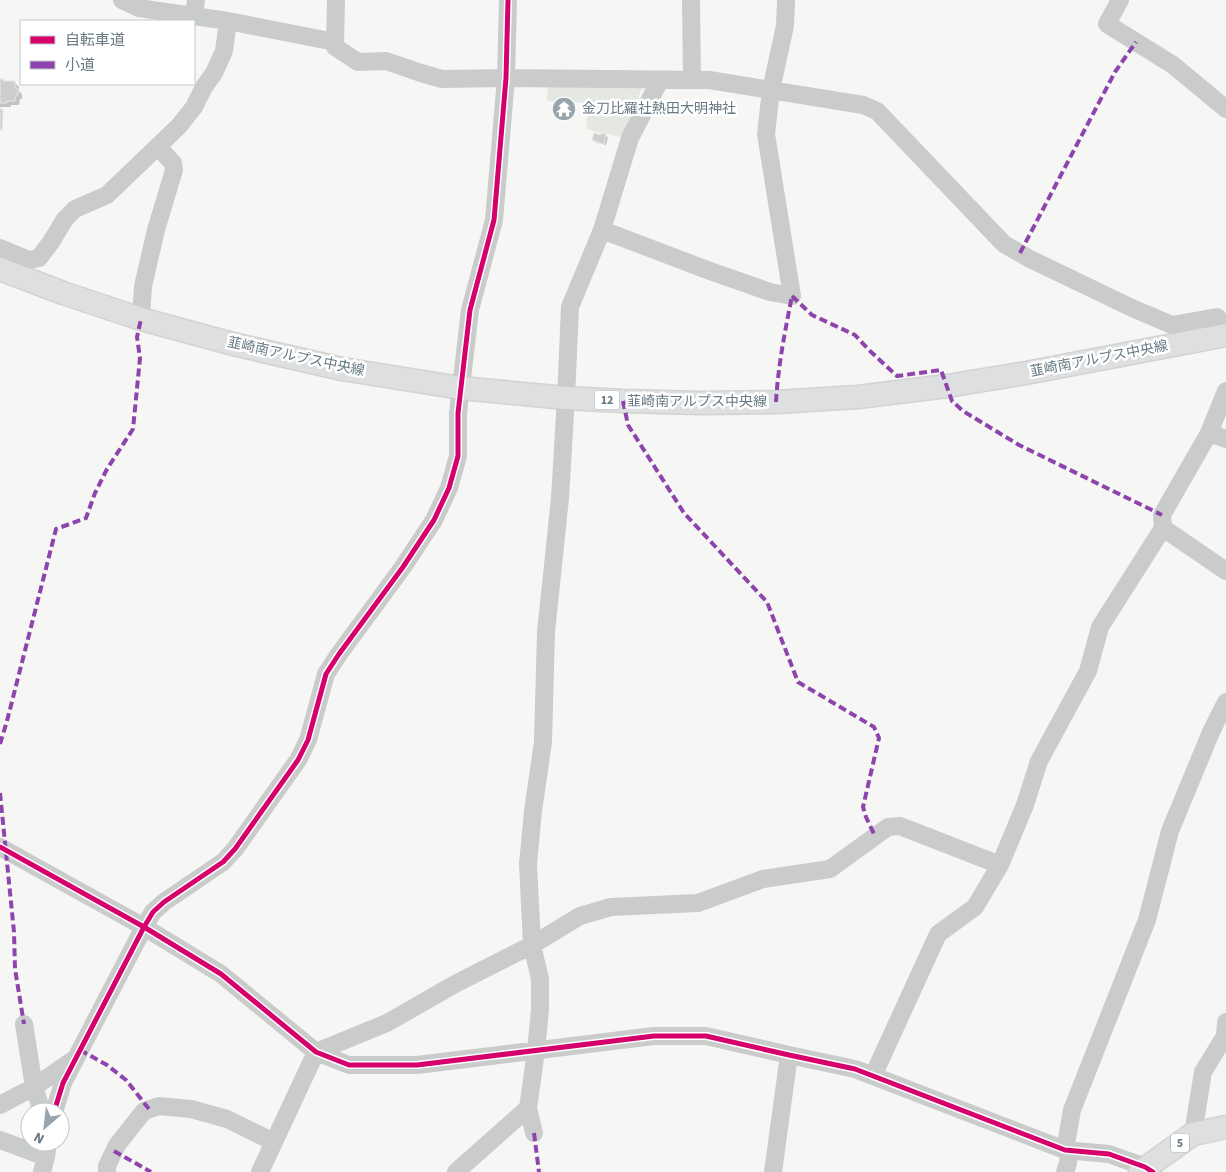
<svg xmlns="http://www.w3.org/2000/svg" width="1226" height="1172" viewBox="0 0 1226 1172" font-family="'Source Sans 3','Noto Sans JP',sans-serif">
<rect width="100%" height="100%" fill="#f6f6f5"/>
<path fill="#e5e8e2" d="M548 82 642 87 625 138 586 129 589 103 547 101Z"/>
<path fill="#0003" d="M0 80H3L5 82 15 83 19 87V91L22 94V99H20L19 105H11V107H0Z
M569 107 571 109 568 117 559 113Z
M606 136 608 137 606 145 595 142 593 140Z"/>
<path fill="#cdcfcf" stroke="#e5e5e4" d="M0 79H4L3 81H15V88H18V95H16L15 101H7V103H0Z
M561 103 569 106 566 116 558 113Z
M0 108 3 110 2 130H0Z
M594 133 601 135V133L606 134 604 144 592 140Z"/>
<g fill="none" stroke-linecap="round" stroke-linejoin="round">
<g stroke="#d3d3d3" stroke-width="25">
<path id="major" d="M0 269 63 293 141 319 233 344 342 369 461 388 566 398 623 401 699 403 776 402 858 397 947 386 1026 373 1226 335
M1140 1172 1193 1134 1226 1127"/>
</g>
<path stroke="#cacccc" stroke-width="18" d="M122 0 139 8 228 21 335 42
M336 0 335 47 358 62 386 61 421 73 442 79 506 78 709 80 863 105 877 111 1004 244 1030 259 1132 308 1172 325 1217 317 1226 327
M691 0 692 80
M1120 0 1107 24 1173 65 1226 109
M194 16 196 0
M602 230 710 271 770 292 792 296 766 134 771 90 785 26 786 0
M0 248 29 260 39 258 51 242 65 219 75 209 107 195 179 126 194 107 204 87 214 73 224 51 228 21
M141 319 143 286 156 230 174 170 173 163 158 147
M1209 433 1226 439
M1163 528 1226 571
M0 847 144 927 221 974 316 1052 349 1065H417L654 1036H706L789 1055 855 1069 1065 1150 1109 1154 1145 1167 1153 1172
M24 1024 34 1087 42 1112
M873 1076 938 934 975 907 1000 865 1025 805 1039 761 1088 671 1100 627 1163 528 1162 515 1209 433 1226 391
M0 1105 34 1087 73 1060
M528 1108 534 1133
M54 1112 63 1083 144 927 153 912 164 902 223 862 235 849 298 760 308 740 326 674 339 654 403 567 434 520 449 488 458 456V413L470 310 494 220 506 78 508 0
M1193 1134 1203 1072 1225 1036 1226 1022
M0 1140 46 1157
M1065 1150 1072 1110 1147 920 1170 831 1211 732 1226 702
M42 1172 46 1157 48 1142
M107 1172V1166L117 1145 144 1111 159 1106 191 1109 227 1119 274 1142
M260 1172 316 1052 387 1023 455 984 532 945 580 916 611 907 698 903 763 879 830 869 888 827 900 826 1000 865
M456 1172 528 1108 536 1051 540 1009V979L532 945 528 864 533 811 543 742 546 632 560 498 566 398 570 307 602 230 630 138 660 80
M773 1172 789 1055
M1065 1172 1068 1163 1069 1150"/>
<use href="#major" stroke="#dedfe0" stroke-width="22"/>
<path stroke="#8e44ad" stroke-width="4" stroke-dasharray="8 4" stroke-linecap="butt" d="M1020 253 1115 72 1136 42
M792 296 812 315 855 335 870 351 897 376 941 370 952 401 963 411 1019 445 1162 515
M623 401 628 425 684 513 767 602 798 682 874 727 879 738 863 807 866 817 875 836
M776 402C778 366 785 331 792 296
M0 744 7 721 56 529 86 518 95 493 107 469 133 429 140 358 137 337 141 319
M0 793 14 932 15 969 24 1024
M80 1050 107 1065 126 1080 149 1109
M534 1133 539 1172
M114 1151 151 1172"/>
<g stroke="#fff" stroke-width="8">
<path id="cycleway" d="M0 847 144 927 221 974 316 1052 349 1065H417L654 1036H706L789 1055 855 1069 1065 1150 1109 1154 1145 1167 1153 1172
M54 1112 63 1083 144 927 153 912 164 902 223 862 235 849 298 760 308 740 326 674 339 654 403 567 434 520 449 488 458 456V413L470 310 494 220 506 78 508 0"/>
</g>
<use href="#cycleway" stroke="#d6006c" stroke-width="5"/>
</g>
<defs>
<g id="temple-disc" transform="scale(1.25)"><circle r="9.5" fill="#99a5ac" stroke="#fff"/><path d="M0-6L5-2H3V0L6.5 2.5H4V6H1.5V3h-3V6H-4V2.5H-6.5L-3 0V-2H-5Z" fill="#fff"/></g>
</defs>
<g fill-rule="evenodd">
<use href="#temple-disc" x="564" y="109"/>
</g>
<g text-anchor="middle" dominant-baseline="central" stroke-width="5" stroke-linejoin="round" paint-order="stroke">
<g fill="#fff" stroke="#95a1a9" stroke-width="1">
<rect x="594.5" y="390.5" width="25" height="19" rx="4"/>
<rect x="1171" y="1133.5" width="18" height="19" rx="4"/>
</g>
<g font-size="12" font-weight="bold" fill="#677984">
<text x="607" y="400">12</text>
<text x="1180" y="1143">5</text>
</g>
<g font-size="14" fill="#677984" stroke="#fff" text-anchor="start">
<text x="582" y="109">金刀比羅社熱田大明神社</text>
</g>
<g font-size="14" fill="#677984" stroke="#fff">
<text transform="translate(296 357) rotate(12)">韮崎南アルプス中央線</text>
<text transform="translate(1099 359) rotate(-11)">韮崎南アルプス中央線</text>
<text x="697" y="402">韮崎南アルプス中央線</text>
</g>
</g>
<rect x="20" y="20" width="175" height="65" fill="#ffffff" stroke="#c2c9ce"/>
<rect x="30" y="36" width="25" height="8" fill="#d6006c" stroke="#c2c9ce"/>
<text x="65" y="45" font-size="15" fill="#677984">自転車道</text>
<rect x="30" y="61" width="25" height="8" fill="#8e44ad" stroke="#c2c9ce"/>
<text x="65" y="70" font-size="15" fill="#677984">小道</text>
<g transform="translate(45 1127) rotate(208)"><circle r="24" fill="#ffffff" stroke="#c2c9ce"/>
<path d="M0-4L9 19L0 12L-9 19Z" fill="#99a5ac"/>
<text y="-8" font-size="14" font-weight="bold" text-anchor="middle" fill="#677984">N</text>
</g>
</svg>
